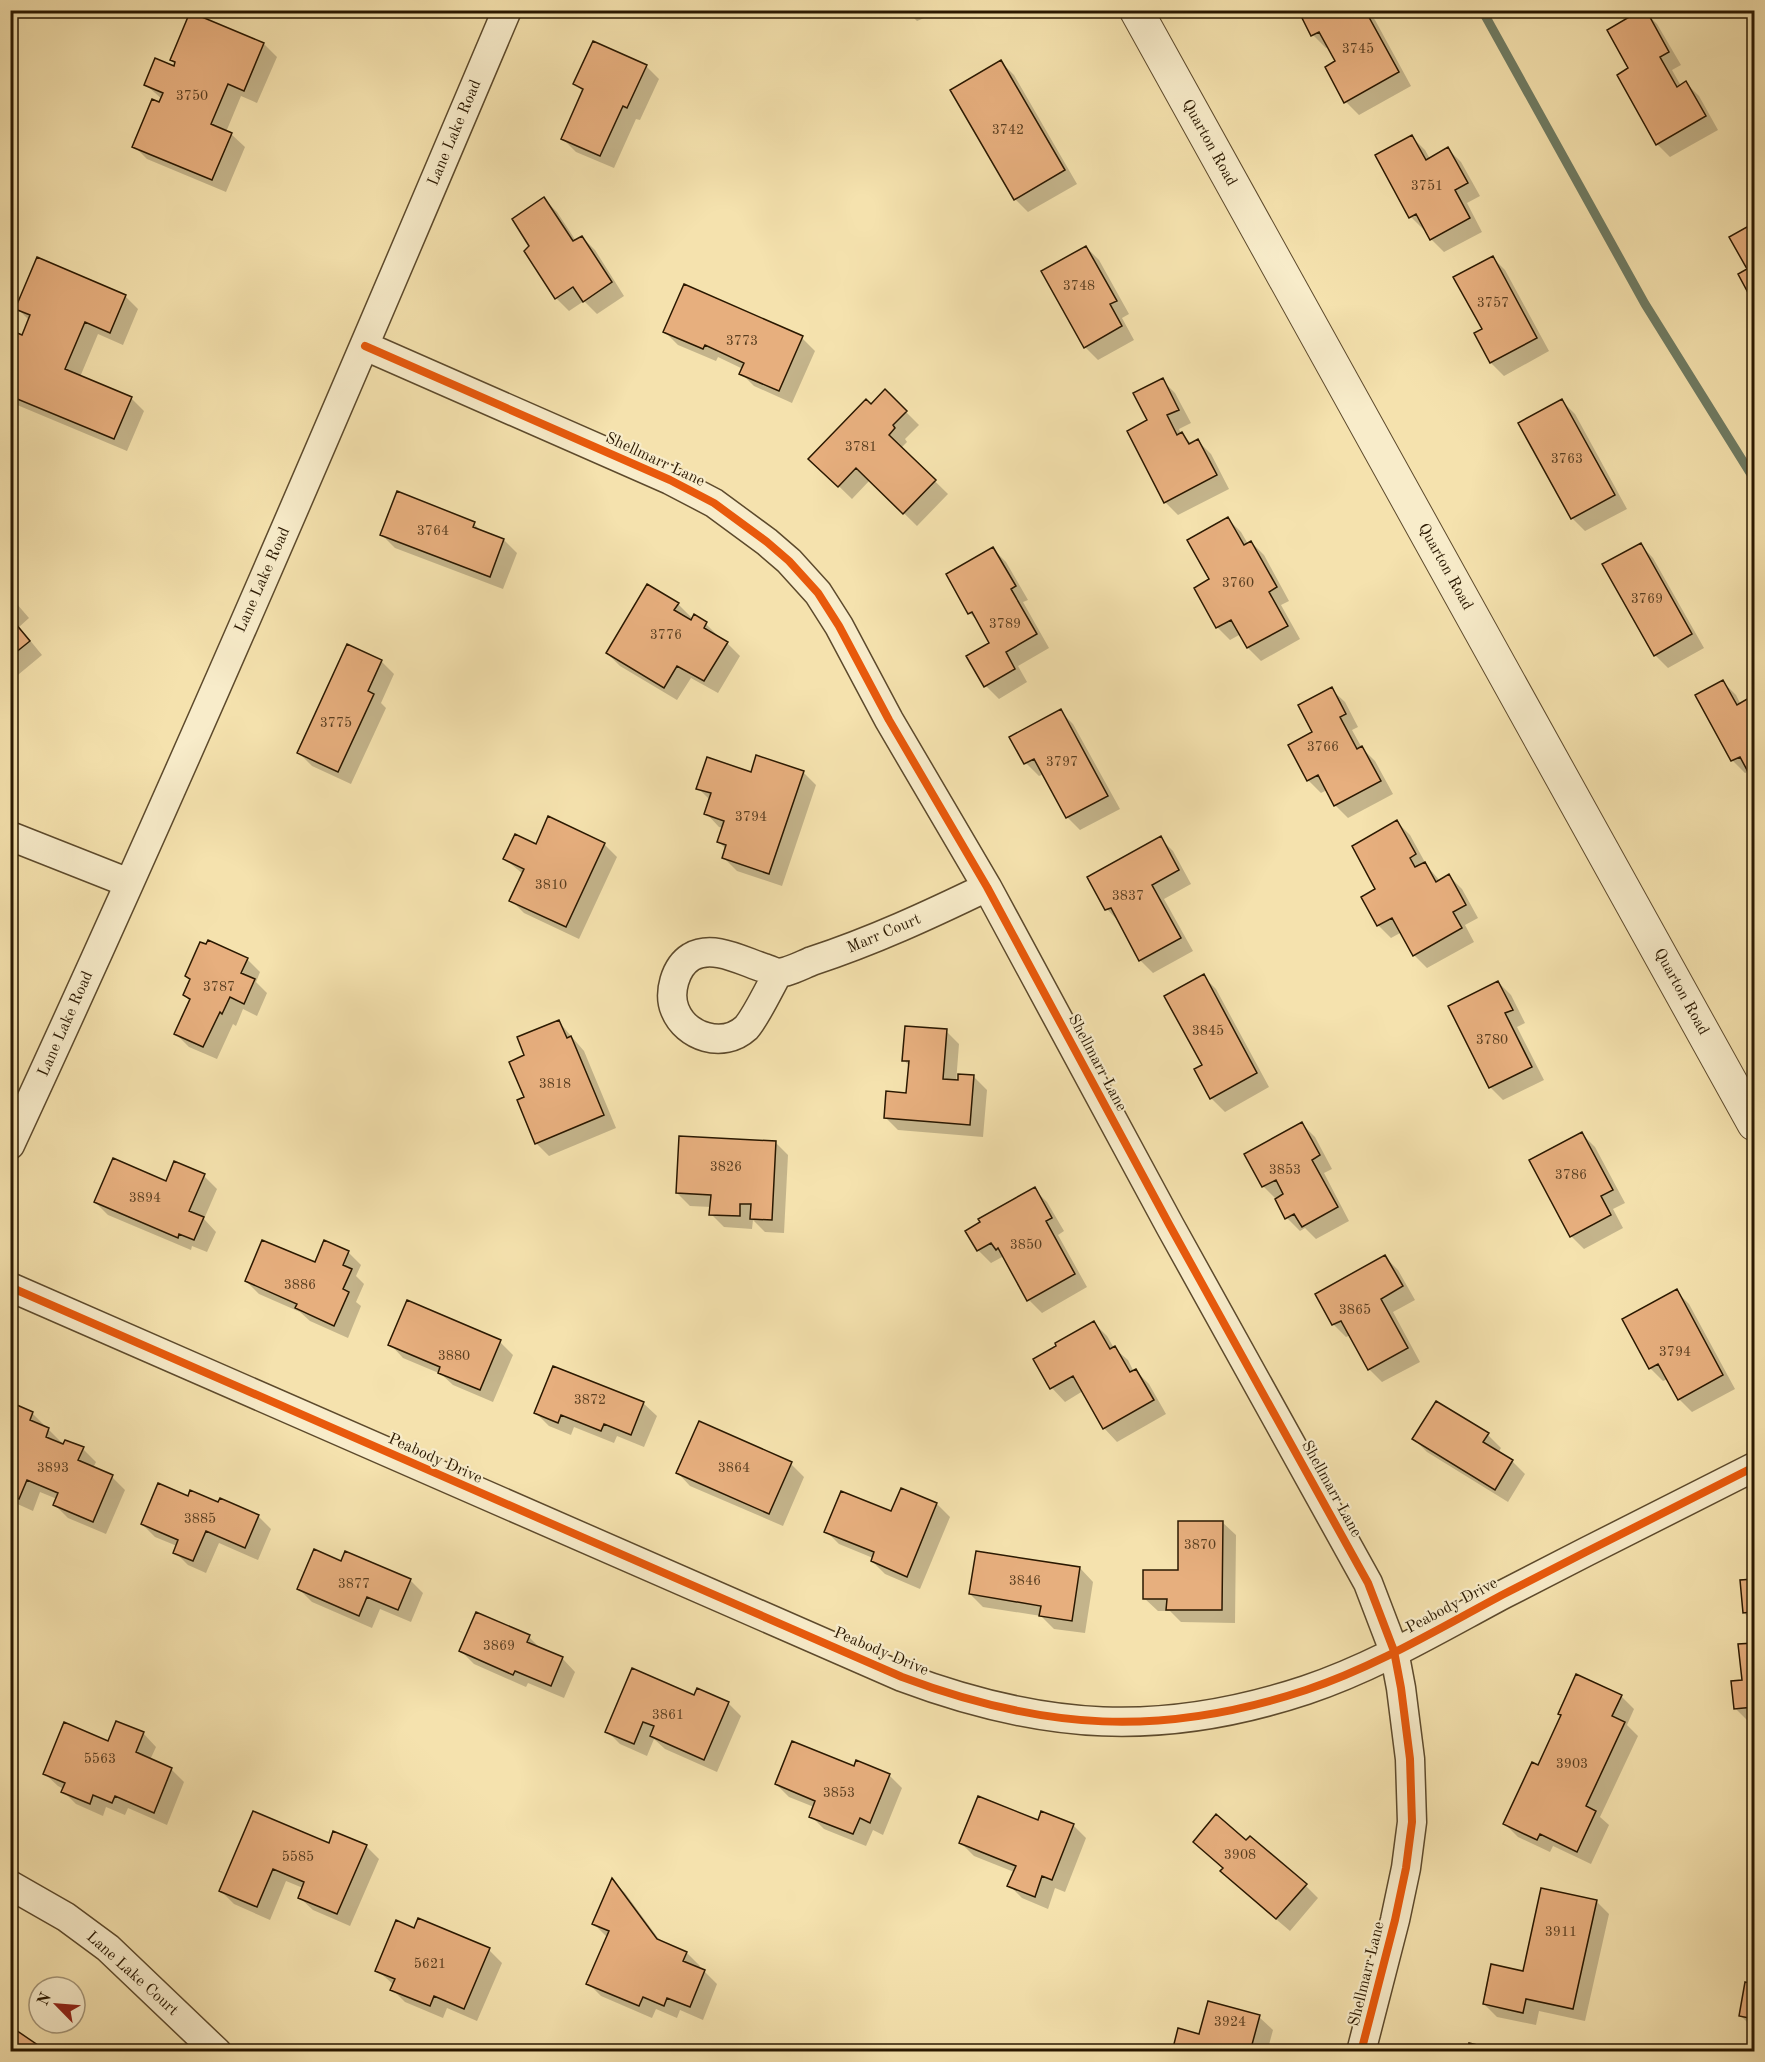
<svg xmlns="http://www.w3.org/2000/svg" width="1765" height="2062" viewBox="0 0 1765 2062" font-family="'Old Standard TT',serif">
<rect width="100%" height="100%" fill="#f5e2ae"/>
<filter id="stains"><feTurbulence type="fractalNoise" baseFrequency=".00333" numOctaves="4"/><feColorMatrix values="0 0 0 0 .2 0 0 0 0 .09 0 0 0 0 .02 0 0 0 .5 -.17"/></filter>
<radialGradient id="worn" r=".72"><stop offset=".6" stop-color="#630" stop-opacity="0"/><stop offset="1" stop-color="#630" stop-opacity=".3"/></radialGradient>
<path fill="#0003" d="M906 10H943L917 21Z
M1299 10H1341L1344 17 1355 10H1366L1375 20 1411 86 1359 115 1346 102 1338 62 1329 47 1326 48 1313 35Z
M1644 11 1657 24 1681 65 1672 70 1681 86 1686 83 1699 96 1718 130 1670 157 1657 144 1630 69Z
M264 44 277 57 257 103 241 96 226 132 231 134 245 147 226 192 147 159 134 146 162 99 146 85 175 68 176 65 171 60Z
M1001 62 1014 75 1077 184 1028 212 1015 199 952 90Z
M646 66 659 79 640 120 636 119 614 168 576 152 562 138 584 92 575 84Z
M1412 137 1425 150 1430 159 1448 149 1461 162 1480 196 1467 203 1482 232 1444 252 1431 239 1426 229 1424 230 1411 217Z
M544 199 557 212 576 241 582 237 595 250 624 296 597 314 584 301 569 311 556 298 532 247Z
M1754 225V301L1740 274 1749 270 1731 238Z
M1086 247 1099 260 1129 314 1122 318 1134 340 1098 360 1085 347Z
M1492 257 1505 270 1549 351 1504 376 1491 363 1476 334 1484 330Z
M125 296 138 309 123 345 98 334 80 377 131 398 144 411 127 451 10 402V346L22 337 29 320 17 308Z
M665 332 802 338 815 351 792 403 754 386 741 373 743 369 718 357 716 361 678 345Z
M1162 380 1175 393 1191 423 1179 429 1181 434 1192 444 1198 441 1211 454 1229 489 1178 515 1165 502 1149 421Z
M885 391 919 425 905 439 907 442 901 448 948 494 917 526 870 480 852 499 811 459Z
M1562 401 1575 414 1627 509 1585 531 1572 518Z
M1228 519 1241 532 1248 544 1251 542 1264 555 1289 601 1281 605 1300 639 1261 661 1248 648 1241 634 1230 640 1217 627 1211 580Z
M474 524 482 532 504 540 517 553 503 589 395 548 382 535Z
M1640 544 1653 558 1704 648 1668 668 1655 655Z
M993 549 1006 562 1028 600 1023 602 1049 648 1018 666 1027 682 999 699 986 686 991 643 979 623 970 613Z
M10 596 29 618 19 627 42 655 13 679 10 676Z
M678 604 693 619 694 617 706 624 719 637 718 638 727 643 740 656 718 693 691 678 677 700 620 666 607 653Z
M381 661 394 674 381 703 386 708 351 784 312 766 299 753Z
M1723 682 1736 695 1741 705 1754 697V780L1750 771 1745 773 1732 760Z
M1331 689 1345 702 1358 727 1352 730 1362 748 1375 761 1393 794 1348 818 1335 805 1327 790 1321 793 1308 780 1314 733Z
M1060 711 1073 724 1120 809 1080 830 1067 817 1044 774 1039 776 1026 763 1011 737Z
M803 772 816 785 782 886 737 871 724 858 726 849 719 842 723 828 719 827 706 813 710 800 698 788 752 774Z
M1397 822 1410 835 1427 866 1440 881 1449 876 1462 889 1478 918 1465 925 1474 942 1427 968 1414 955 1402 932 1391 938 1378 925 1377 889Z
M1160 838 1173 851 1191 884 1164 899 1193 951 1153 973 1140 960 1120 923 1107 909 1089 877Z
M604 844 617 857 579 939 524 913 511 900 523 874 505 859 536 846Z
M247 959 260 972 256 982 267 993 257 1016 243 1009 236 1026 233 1024 217 1059 189 1047 176 1034 190 1001 184 995 191 980 186 976Z
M1203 976 1216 989 1269 1087 1225 1112 1212 1099 1196 1070 1204 1066Z
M1498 982 1511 995 1525 1023 1517 1027 1544 1080 1503 1100 1490 1087Z
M559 1022 584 1051 616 1128 549 1156 536 1143 526 1098V1056Z
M946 1031 959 1044 956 1083 974 1077 987 1090 983 1137 898 1130 885 1117 908 1094 910 1067 904 1060Z
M1302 1124 1315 1137 1332 1169 1324 1173 1349 1221 1316 1239 1305 1228 1300 1231 1287 1218 1276 1199 1263 1186Z
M1582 1134 1595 1147 1625 1203 1613 1209 1623 1228 1584 1249 1571 1236Z
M775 1142 788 1155 784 1233 765 1232 753 1220 752 1229 724 1227 711 1214V1207L690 1206 677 1193Z
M204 1176 217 1189 204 1219 216 1232 207 1252 192 1246 191 1250 108 1215 95 1202 167 1183Z
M1034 1189 1047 1202 1064 1231 1058 1235 1087 1287 1042 1313 1029 1300 1004 1256 991 1263 978 1250Z
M348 1252 361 1265 356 1276 364 1284 356 1302 361 1306 348 1338 310 1321 300 1312 259 1294 246 1281 315 1264Z
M1385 1257 1398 1270 1415 1300 1393 1312 1420 1362 1382 1382 1369 1369 1351 1335 1346 1337 1333 1324Z
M1676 1291 1689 1304 1735 1389 1692 1412 1679 1399 1668 1379 1663 1381 1650 1368 1624 1319Z
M1094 1323 1107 1336 1114 1348 1128 1360 1134 1372 1136 1371 1149 1384 1166 1414 1117 1442 1104 1428 1083 1391 1065 1402 1052 1388 1035 1360Z
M500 1342 513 1355 493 1402 453 1385 441 1374 403 1358 390 1344Z
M643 1403 657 1416 644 1447 617 1436 614 1443 574 1427 571 1435 549 1426 536 1413Z
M1436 1403 1488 1435 1501 1448 1498 1453 1512 1461 1525 1474 1508 1502 1427 1452 1414 1439Z
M10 1404 32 1413 62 1443 61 1445 83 1449 96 1462 93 1468 112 1477 125 1490 106 1534 68 1518 55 1505 57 1499 40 1492 33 1511 13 1502 10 1508Z
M699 1423 791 1464 804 1477 783 1526 690 1486 677 1472Z
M902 1490 937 1504 950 1517 920 1589 885 1574 872 1561 873 1558 839 1544 826 1531 892 1513Z
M189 1498 258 1516 271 1529 258 1560 219 1543 206 1573 188 1565 175 1552 177 1546 155 1537 142 1524Z
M1222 1522 1236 1535 1235 1623 1181 1622 1170 1611H1158L1144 1598 1179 1571Z
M341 1563 410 1580 423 1593 411 1622 380 1609 372 1628 312 1602 299 1589Z
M1080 1568 1093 1582 1085 1633 1054 1629 1041 1616 983 1607 970 1594Z
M1754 1580V1630V1622L1744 1613 1741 1582Z
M529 1637 542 1650 562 1658 575 1672 564 1698 528 1683 526 1687 474 1664 461 1651Z
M1754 1645V1721H1748L1735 1708 1743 1682 1740 1646Z
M1621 1696 1634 1709 1627 1725 1638 1736 1600 1817 1609 1825 1591 1864 1553 1846 1550 1852 1518 1837 1505 1824 1539 1767Z
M694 1697 728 1703 741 1716 717 1772 665 1749 654 1739 647 1756 620 1744 607 1731Z
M143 1733 156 1747 150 1760 171 1769 184 1782 167 1825 128 1808 125 1815 106 1807 103 1816 76 1804 63 1791 64 1789 58 1786 44 1773 109 1743Z
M855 1768 889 1775 902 1788 883 1835 873 1830 866 1846 824 1829 811 1816 814 1807 789 1797 776 1784Z
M1038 1822 1073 1825 1086 1838 1065 1892 1055 1888 1048 1909 1022 1898 1009 1885 1014 1872 974 1856 961 1843Z
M1247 1842 1305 1885 1318 1898 1290 1931 1235 1884Z
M329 1845 366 1846 379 1859 350 1926 313 1910 299 1897 303 1888 286 1881 270 1920 234 1904 221 1891Z
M613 1881 625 1893 661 1942 687 1953 700 1966 698 1969 704 1971 717 1984 703 2020 680 2010 677 2018 656 2009 652 2018 601 1996 588 1983 608 1938 594 1924Z
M1596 1901 1609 1914 1585 2021 1539 2011 1536 2025 1497 2017 1484 2004 1524 1972Z
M415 1930 489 1950 502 1963 477 2021 447 2008 443 2018 405 2002 392 1989 394 1985 377 1970Z
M1746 1984 1754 1986V2029L1741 2016Z
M1259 2017 1273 2030 1267 2052H1174L1200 2036Z"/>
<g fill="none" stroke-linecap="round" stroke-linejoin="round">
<path stroke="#6f7c64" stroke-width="9" d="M1482 10 1645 304 1754 479"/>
</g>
<path fill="#e7af7e" stroke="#2a1800" stroke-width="1.5" d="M1298 10H1336L1340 17 1352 10H1365L1399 72 1344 103 1325 67 1335 61 1319 32 1311 36Z
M1641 10H1646L1669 52 1660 57 1677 87 1686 81 1706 116 1656 145 1617 75 1628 68 1607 30Z
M190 12 264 43 244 91 228 84 211 124 232 133 212 180 132 147 152 99 159 102 163 93 144 85 155 58 174 66 175 62 170 60Z
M593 41 647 65 627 108 623 106 600 156 561 139 583 89 573 84Z
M1001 60 1065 170 1014 200 950 90Z
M1412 135 1426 160 1448 147 1468 183 1455 190 1470 218 1430 240 1416 214 1409 218 1375 155Z
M544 197 573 241 582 236 612 282 583 302 573 287 555 299 524 251 529 246 512 219Z
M1754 223V304L1738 274 1747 269 1729 237Z
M1086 246 1117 301 1110 304 1122 326 1084 348 1041 271Z
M1493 256 1537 338 1490 363 1474 333 1482 329 1453 277Z
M37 257 126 295 110 333 85 322 65 369 132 397 114 439 10 396V342L15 332 22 335 30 315 15 309Z
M684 284 803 336 779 391 739 374 744 363 705 345 703 349 663 332Z
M1163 378 1179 410 1167 415 1177 435 1182 432 1189 444 1198 439 1217 475 1164 503 1127 431 1147 420 1133 393Z
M885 389 907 411 893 425 895 428 889 435 936 480 903 514 856 468 838 487 808 459 866 399 871 404Z
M1562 399 1615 495 1571 519 1518 423Z
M397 491 475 522 473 527 504 539 490 577 380 535Z
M1228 517 1244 545 1251 541 1277 587 1269 592 1288 626 1247 648 1231 620 1216 628 1194 588 1209 579 1187 540Z
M1641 543 1692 634 1654 656 1602 564Z
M993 547 1016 586 1011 589 1037 634 1006 652 1015 669 984 687 966 656 989 643 972 612 968 614 946 574Z
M647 584 679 603 674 610 691 620 694 614 707 622 704 628 728 642 704 681 677 666 664 688 606 653Z
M10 617 30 641 10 657Z
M347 644 382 660 368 691 374 694 338 772 297 753Z
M1723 680 1737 705 1754 695V783L1740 757 1731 761 1695 695Z
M1332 687 1346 714 1340 717 1357 749 1362 746 1381 781 1334 806 1318 775 1307 781 1288 745 1312 732 1298 705Z
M1061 709 1108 796 1066 818 1034 759 1024 764 1009 737Z
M756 755 804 771 769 874 722 858 726 845 717 842 724 821 704 814 711 793 696 789 707 757 751 772Z
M548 816 605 843 566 927 509 901 524 869 503 859 515 834 536 844Z
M1397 820 1416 854 1410 858 1415 867 1425 862 1436 882 1449 874 1466 905 1453 912 1462 928 1413 956 1392 918 1377 926 1361 897 1375 889 1352 846Z
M1161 836 1179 870 1152 885 1181 938 1139 961 1111 908 1105 910 1087 877Z
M208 940 248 958 241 973 255 979 244 1004 230 997 222 1014 220 1012 203 1047 174 1034 190 999 183 995 190 979 185 976 200 942 206 944Z
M1204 974 1257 1073 1210 1099 1194 1069 1202 1065 1164 996Z
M1498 981 1513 1010 1505 1013 1532 1067 1489 1088 1448 1006Z
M559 1020 567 1038 571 1036 604 1115 535 1144 517 1100 524 1097 509 1062 524 1055 517 1037Z
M905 1026 947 1029 943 1079 958 1080V1074L974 1075 970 1125 884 1118 886 1091 906 1093 909 1061H902Z
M1302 1122 1320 1155 1312 1160 1338 1207 1302 1227 1294 1214 1285 1219 1275 1199 1283 1194 1276 1180 1262 1187 1244 1154Z
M1582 1132 1613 1190 1601 1196 1611 1215 1570 1237 1529 1160Z
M679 1136 776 1141 772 1220 750 1219 751 1204H740V1216L709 1215 711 1195 676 1193Z
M113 1158 166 1181 174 1161 205 1174 189 1211 204 1217 194 1240 179 1234 178 1238 94 1202Z
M1035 1187 1052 1218 1046 1221 1075 1274 1027 1301 998 1248 996 1250 991 1243 977 1251 965 1231 980 1222 978 1219Z
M262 1240 315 1262 324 1240 349 1251 343 1265 352 1269 343 1289 349 1292 334 1326 295 1308 297 1304 245 1281Z
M1385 1255 1403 1286 1381 1299 1408 1348 1368 1370 1341 1321 1332 1325 1315 1294Z
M1677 1289 1723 1375 1678 1400 1658 1364 1649 1369 1622 1319Z
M407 1300 501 1340 480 1390 438 1373 440 1367 388 1345Z
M1094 1321 1110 1349 1115 1346 1130 1372 1136 1369 1154 1400 1103 1429 1073 1376 1050 1389 1033 1359 1056 1346 1055 1343Z
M553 1366 644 1402 631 1435 604 1424 601 1431 561 1415 558 1423 534 1413Z
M1436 1401 1489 1433 1483 1442 1513 1460 1495 1490 1412 1439Z
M10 1402 33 1412 30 1420 49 1428 46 1437 63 1444 65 1440 84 1447 78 1460 113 1475 93 1522 53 1505 58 1493 27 1480 19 1499 10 1495Z
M699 1421 792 1462 769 1514 676 1473Z
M158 1483 188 1496 190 1490 218 1502 220 1498 259 1515 245 1548 206 1531 193 1561 173 1553 178 1540 141 1524Z
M901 1488 937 1503 907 1577 871 1561 874 1552 824 1532 841 1491 891 1511Z
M1178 1521H1223L1222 1610H1166L1167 1599H1143V1570H1178Z
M314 1549 341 1561 345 1551 411 1579 398 1610 367 1597 359 1616 297 1589Z
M976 1551 1080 1567 1072 1621 1039 1616 1041 1606 969 1594Z
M1754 1579V1707L1734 1709 1731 1681 1742 1680 1738 1644 1754 1643 1751 1612 1743 1613 1740 1580Z
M476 1612 530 1635 527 1642 563 1657 551 1686 515 1671 513 1675 459 1651Z
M632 1668 694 1695 697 1688 729 1702 704 1760 650 1736 654 1726 643 1722 634 1744 605 1732Z
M1576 1674 1622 1695 1612 1716 1625 1722 1586 1806 1596 1811 1577 1852 1540 1834 1537 1840 1503 1824 1532 1762 1538 1765 1561 1715 1558 1714Z
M116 1721 144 1732 136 1752 172 1768 154 1813 115 1796 112 1803 93 1795 90 1804 61 1792 65 1783 43 1774 64 1722 108 1741Z
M792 1741 854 1766 856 1760 890 1774 870 1823 860 1818 853 1834 809 1817 815 1801 775 1784Z
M978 1796 1038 1820 1041 1811 1074 1824 1052 1880 1042 1876 1035 1897 1007 1886 1016 1866 959 1843Z
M253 1811 329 1843 333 1831 367 1845 337 1914 298 1898 304 1882 273 1869 257 1907 219 1891Z
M1216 1814 1246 1840 1250 1836 1307 1884 1276 1919 1220 1871 1223 1868 1193 1842Z
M612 1878 657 1939 687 1952 683 1961 705 1970 690 2007 667 1998 664 2006 643 1997 639 2006 586 1984 609 1931 592 1924Z
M1541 1888 1597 1900 1573 2009 1526 1999 1523 2013 1483 2004 1491 1964 1523 1971Z
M418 1918 490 1948 464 2009 434 1996 430 2006 390 1990 395 1979 375 1971 396 1920 414 1928Z
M1745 1982 1754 1984V2019L1739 2016Z
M1208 2001 1260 2015 1250 2052H1172L1178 2028 1199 2034Z
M10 2026 48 2052H10Z
M1469 2043 1507 2052H1467Z"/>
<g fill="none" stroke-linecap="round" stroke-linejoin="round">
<g stroke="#5d4a2c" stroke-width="31">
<path id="minor" d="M365 346 670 480 714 503 767 542 789 561 818 593 839 626 889 720 987 887 1170 1226 1368 1583 1394 1651 1401 1688 1410 1759 1412 1822 1406 1868 1395 1920 1361 2052
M10 836 129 883
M778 973C770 987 756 1017 746 1028 723 1049 686 1037 675 1010 668 993 675 967 691 957 713 944 742 961 764 968 768 969 774 972 777 973 787 973 802 965 812 961 873 941 929 915 987 887
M10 1145C184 770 346 390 507 10
M10 1287 902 1677C1043 1730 1161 1738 1306 1690 1375 1667 1440 1628 1504 1594 1587 1551 1671 1509 1754 1467
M10 1885 66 1917 108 1948 217 2052"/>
</g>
<g stroke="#5d4a2c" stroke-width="35">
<path id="tertiary" d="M1136 10 1754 1124"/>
</g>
<use href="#minor" stroke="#f8ecca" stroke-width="28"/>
<use href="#tertiary" stroke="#f8ecca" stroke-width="33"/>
<g stroke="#f8ecca" stroke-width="11">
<path id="cycleway" d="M365 346 670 480 714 503 767 542 789 561 818 593 839 626 889 720 987 887 1170 1226 1368 1583 1394 1651 1401 1688 1410 1759 1412 1822 1406 1868 1395 1920 1361 2052
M10 1287 902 1677C1043 1730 1161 1738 1306 1690 1375 1667 1440 1628 1504 1594 1587 1551 1671 1509 1754 1467"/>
</g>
<use href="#cycleway" stroke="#e8590c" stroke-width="8"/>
</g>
<g text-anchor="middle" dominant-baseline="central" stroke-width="4.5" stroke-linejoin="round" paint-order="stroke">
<g font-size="14" fill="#593e20">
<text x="1358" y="49">3745</text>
<text x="192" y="96">3750</text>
<text x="1008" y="130">3742</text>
<text x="1427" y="186">3751</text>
<text x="1079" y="286">3748</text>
<text x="1493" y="303">3757</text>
<text x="742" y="341">3773</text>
<text x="861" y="447">3781</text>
<text x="1567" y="459">3763</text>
<text x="433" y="531">3764</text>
<text x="1238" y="583">3760</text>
<text x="1647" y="599">3769</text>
<text x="1005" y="624">3789</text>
<text x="666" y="635">3776</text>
<text x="336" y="723">3775</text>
<text x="1323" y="747">3766</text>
<text x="1062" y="762">3797</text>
<text x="751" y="817">3794</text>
<text x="551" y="885">3810</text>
<text x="1128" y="896">3837</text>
<text x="219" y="987">3787</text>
<text x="1208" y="1031">3845</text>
<text x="1492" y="1040">3780</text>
<text x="555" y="1084">3818</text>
<text x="726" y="1167">3826</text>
<text x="1285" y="1170">3853</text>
<text x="1571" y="1175">3786</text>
<text x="145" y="1198">3894</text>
<text x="1026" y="1245">3850</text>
<text x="300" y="1285">3886</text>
<text x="1355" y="1310">3865</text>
<text x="1675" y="1352">3794</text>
<text x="454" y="1356">3880</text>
<text x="590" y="1400">3872</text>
<text x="53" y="1468">3893</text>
<text x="734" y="1468">3864</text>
<text x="200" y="1519">3885</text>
<text x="1200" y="1545">3870</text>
<text x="1025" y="1581">3846</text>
<text x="354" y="1584">3877</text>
<text x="499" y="1646">3869</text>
<text x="668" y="1715">3861</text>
<text x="100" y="1759">5563</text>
<text x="1572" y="1764">3903</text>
<text x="839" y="1793">3853</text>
<text x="1240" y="1855">3908</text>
<text x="298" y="1857">5585</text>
<text x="1561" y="1932">3911</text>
<text x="430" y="1964">5621</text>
<text x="1230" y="2022">3924</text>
</g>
<g font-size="16" fill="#2a1800" stroke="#f8ecca">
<text transform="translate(455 133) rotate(-67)">Lane Lake Road</text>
<text transform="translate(1209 143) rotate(61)">Quarton Road</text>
<text transform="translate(655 460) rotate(25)">Shellmarr Lane</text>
<text transform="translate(1445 567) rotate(61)">Quarton Road</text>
<text transform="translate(263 580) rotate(-66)">Lane Lake Road</text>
<text transform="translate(884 934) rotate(-23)">Marr Court</text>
<text transform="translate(1681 992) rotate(61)">Quarton Road</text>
<text transform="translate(66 1024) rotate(-66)">Lane Lake Road</text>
<text transform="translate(1097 1063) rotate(62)">Shellmarr Lane</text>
<text transform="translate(435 1459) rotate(24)">Peabody Drive</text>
<text transform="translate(1331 1489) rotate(61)">Shellmarr Lane</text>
<text transform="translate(1452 1606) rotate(-28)">Peabody Drive</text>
<text transform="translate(881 1652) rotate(23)">Peabody Drive</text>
<text transform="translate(132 1974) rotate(42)">Lane Lake Court</text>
<text transform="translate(1367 1974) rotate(-76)">Shellmarr Lane</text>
</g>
</g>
<rect width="1765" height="2062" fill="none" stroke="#f5e2ae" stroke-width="36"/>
<rect x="12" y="12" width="1741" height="2038" fill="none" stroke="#2a1800" stroke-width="3"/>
<rect x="18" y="18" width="1729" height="2026" fill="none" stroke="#2a1800" stroke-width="1.5"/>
<g transform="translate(57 2005) rotate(295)"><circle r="28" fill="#f8ecca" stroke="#a69779" stroke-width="1.5"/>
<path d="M0-4.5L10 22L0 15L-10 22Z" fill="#8f2418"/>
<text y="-9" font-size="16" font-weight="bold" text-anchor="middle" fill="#2a1800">N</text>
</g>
<rect width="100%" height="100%" filter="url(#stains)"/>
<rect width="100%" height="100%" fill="url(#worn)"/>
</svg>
